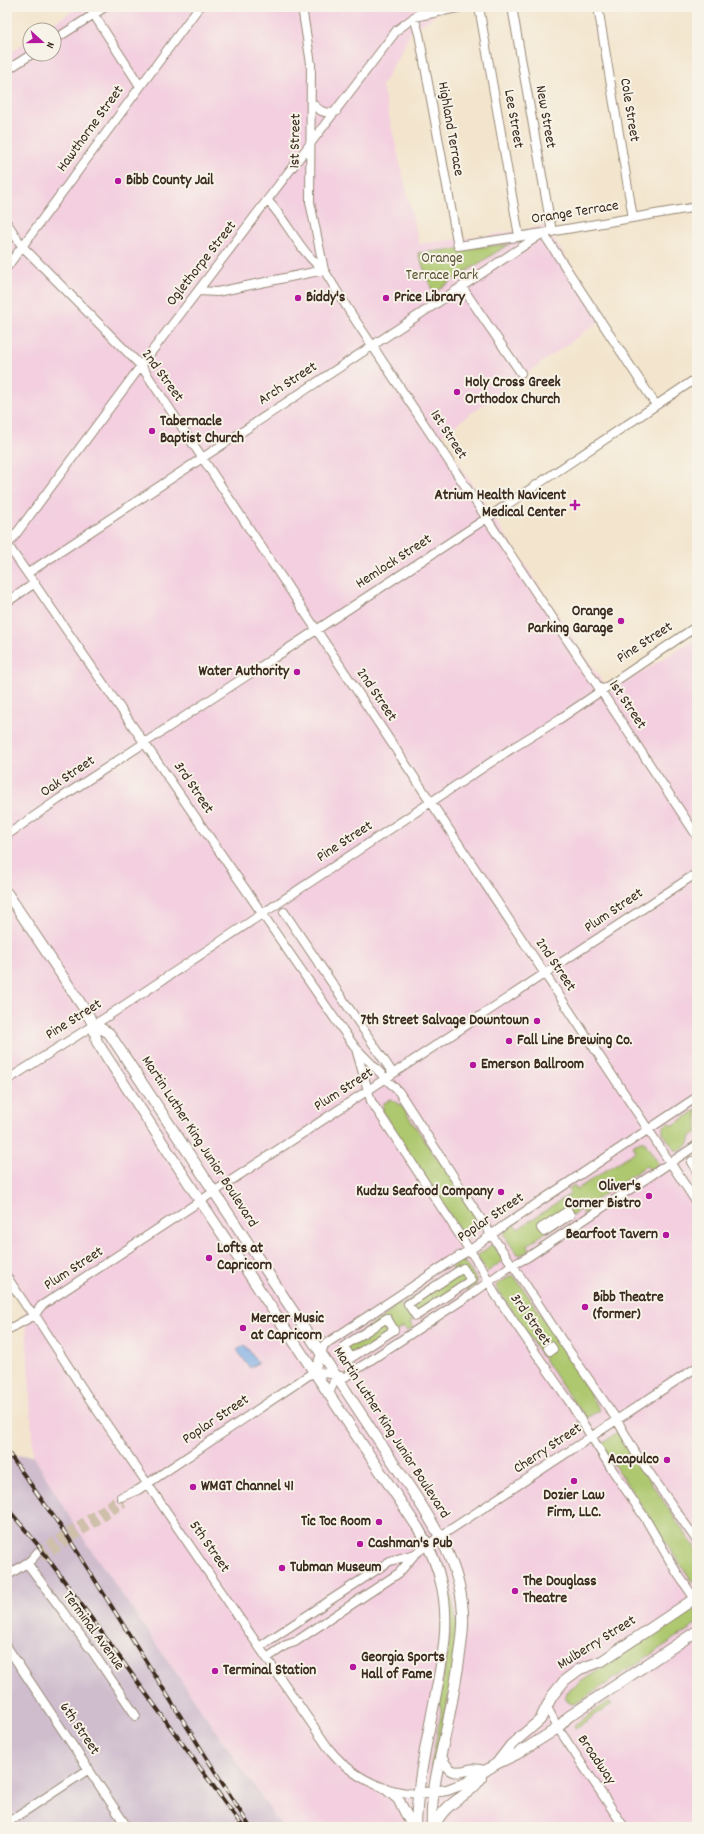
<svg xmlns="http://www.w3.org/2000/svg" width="704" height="1834" viewBox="0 0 704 1834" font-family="Dekko,sans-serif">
<rect width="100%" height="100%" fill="#f7f3e8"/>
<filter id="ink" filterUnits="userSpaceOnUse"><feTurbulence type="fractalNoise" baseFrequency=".025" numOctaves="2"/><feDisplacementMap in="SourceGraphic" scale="8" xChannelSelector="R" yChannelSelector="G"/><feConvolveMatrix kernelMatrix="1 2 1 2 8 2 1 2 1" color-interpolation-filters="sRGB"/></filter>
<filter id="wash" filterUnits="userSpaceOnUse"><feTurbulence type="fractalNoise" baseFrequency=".012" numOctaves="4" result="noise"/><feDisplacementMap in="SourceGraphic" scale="16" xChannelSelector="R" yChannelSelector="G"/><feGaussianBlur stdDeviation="0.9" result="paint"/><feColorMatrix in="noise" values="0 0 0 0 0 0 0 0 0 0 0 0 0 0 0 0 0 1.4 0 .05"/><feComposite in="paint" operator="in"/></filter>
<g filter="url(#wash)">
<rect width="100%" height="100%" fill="#f3e5cd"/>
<path fill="#f3cfdf" d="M78 7H447L412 31 382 86 419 244 492 235 545 226 605 317 440 436 609 692 697 638V1827H282L75 1526 33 1455 25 1305 7 1277V55L30 39V54H54V30H43Z"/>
<path fill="#cfbdce" d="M33 1455 75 1526 282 1827H7V1456Z"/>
<path fill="#adc86e" stroke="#747946" d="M509 244 433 293 418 253Z
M391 1099 401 1105 435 1156 443 1164 482 1227 465 1238 382 1111 384 1103Z
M697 1110V1132L691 1136 689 1144 680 1151 675 1150 663 1133V1127L669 1122 672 1126Z
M640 1141H644L658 1163 657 1165 650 1170 646 1166 588 1205 591 1210 584 1214 581 1209 527 1245 530 1250 521 1255 516 1253 504 1235 506 1229 514 1224 518 1229 570 1194 568 1189 574 1185 577 1189 636 1151 633 1146Z
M491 1245 494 1246 504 1260 487 1272 477 1256Z
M460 1261 464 1262 477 1280 476 1285 467 1291 463 1287 410 1322 413 1328 407 1331 403 1327 352 1360 345 1343 392 1311 390 1307 397 1302 400 1307 453 1271 451 1267Z
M513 1275 523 1288 585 1381 592 1398 600 1410 587 1418 566 1392 496 1287 497 1284Z
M617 1432 697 1551V1578L692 1582 601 1445Z
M441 1562 450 1590 458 1630V1641L451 1684 433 1770 431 1765 441 1714 440 1696 450 1636 449 1606Z
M692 1608 697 1613V1624L577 1703 572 1704 568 1702 565 1696 566 1692 573 1687Z
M608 1702 612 1704 576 1728 574 1725Z"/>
<path fill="#7aaae4" stroke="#5a6a81" d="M245 1345 258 1363 250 1368 237 1350Z"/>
</g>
<g filter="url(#ink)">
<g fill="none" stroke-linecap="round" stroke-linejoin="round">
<path stroke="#cec0aa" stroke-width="8" stroke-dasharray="8 4" stroke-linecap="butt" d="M38 1552 121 1497
M42 1558 124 1503"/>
<g stroke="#978876" stroke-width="10">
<path id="minor" d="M89 7 140 86
M302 7 311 64 310 202 324 270 348 309 697 836
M462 7 414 17 419 34 458 246 543 233 697 207
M479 7 519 236
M512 7 552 232
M598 7 633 218
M54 40 105 7
M7 70 32 54
M311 102C318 110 325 115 336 112
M268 201C288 222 300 253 324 270
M7 223 22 246 142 367 697 1203
M543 233 656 405
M7 267 199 7
M462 287 521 373
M198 291 217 292 324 270
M7 544 337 1022 355 1047 399 1092 486 1227 520 1276 561 1339 617 1420 635 1452 697 1541
M7 546 152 351 397 30 428 7
M28 573 543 233
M7 602 35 583
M7 835 59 799 487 518 697 378
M284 912 390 1069
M356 1049 371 1101 484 1272 495 1294 569 1401 611 1468 645 1518 677 1573 697 1602
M7 1080 108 1016 511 749 558 720 697 626
M692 1161 691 1162 697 1171
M568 1211 570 1215 544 1232 541 1228Z
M463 1268 471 1280 416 1316 408 1304Z
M7 1277 27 1307 35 1315 86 1394 329 1749C352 1777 383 1792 418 1794
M387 1318 394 1330 351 1358 344 1346Z
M7 1330 35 1315 41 1306 697 873
M551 1346 553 1349 550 1351 548 1348Z
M315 1371 345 1377 476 1291 509 1267 528 1257 697 1145
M329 1394 336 1376
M121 1497 138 1490 315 1371 324 1345 327 1343 451 1261 473 1248 506 1224 697 1097
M27 1563 92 1651 136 1716
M7 1576 31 1560 38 1552
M7 1647 127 1827
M259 1647 390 1561 415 1554
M267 1658 286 1645 295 1642 399 1573 415 1554 427 1545 697 1367
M547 1707 558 1728 624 1827
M7 1823 89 1769"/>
</g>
<g stroke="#978876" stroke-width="12">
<path id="major" d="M7 893 87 1013 93 1024 97 1042 201 1202 418 1528C429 1546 438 1566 442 1587 450 1625 442 1661 435 1698 427 1741 417 1783 416 1827
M93 1024 109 1033 389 1456C422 1507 466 1561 463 1626 461 1658 454 1690 448 1722 441 1756 430 1792 432 1827
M441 1756C448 1772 453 1774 469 1770 474 1768 481 1770 485 1771
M497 1763 511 1745 540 1720 552 1696 565 1680 580 1669 602 1661 697 1597
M386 1789 398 1799 413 1827
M418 1794 447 1790 466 1783 496 1764 517 1754 558 1728 568 1717 697 1631
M434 1827C446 1799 469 1798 481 1778"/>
</g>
<use href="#minor" stroke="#fff" stroke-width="8"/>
<use href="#major" stroke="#fff" stroke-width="10"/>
<g stroke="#3b2a1e" stroke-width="4">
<path id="rail" d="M7 1451 68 1537 250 1827
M7 1508 38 1545 243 1827"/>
</g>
<use href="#rail" stroke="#f7f3e8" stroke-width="2.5" stroke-dasharray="8" stroke-linecap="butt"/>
</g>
</g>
<g fill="#b5179e" stroke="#f7f3e8" stroke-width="1.5">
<circle cx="118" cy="181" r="4"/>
<circle cx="298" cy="298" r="4"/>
<circle cx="386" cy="298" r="4"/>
<circle cx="457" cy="392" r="4"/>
<circle cx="152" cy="431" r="4"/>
<path d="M573 499h4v4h4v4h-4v4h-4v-4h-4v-4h4z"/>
<circle cx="621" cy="621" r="4"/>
<circle cx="297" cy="672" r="4"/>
<circle cx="537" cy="1021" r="4"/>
<circle cx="509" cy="1041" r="4"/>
<circle cx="473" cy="1065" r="4"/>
<circle cx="501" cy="1192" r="4"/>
<circle cx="649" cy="1196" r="4"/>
<circle cx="666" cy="1235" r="4"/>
<circle cx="209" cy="1258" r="4"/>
<circle cx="585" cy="1307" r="4"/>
<circle cx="243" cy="1328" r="4"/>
<circle cx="667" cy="1460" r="4"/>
<circle cx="574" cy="1481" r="4"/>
<circle cx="193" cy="1487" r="4"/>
<circle cx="379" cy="1522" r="4"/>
<circle cx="360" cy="1544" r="4"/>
<circle cx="282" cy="1568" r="4"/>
<circle cx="515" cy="1591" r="4"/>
<circle cx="353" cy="1667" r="4"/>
<circle cx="215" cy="1671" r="4"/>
</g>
<g text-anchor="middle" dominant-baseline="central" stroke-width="4" stroke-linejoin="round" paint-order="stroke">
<g font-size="15" fill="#3b2a1e" stroke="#f7f3e8">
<text transform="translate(629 110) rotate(81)">Cole Street</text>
<text transform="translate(545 117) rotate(80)">New Street</text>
<text transform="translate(513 119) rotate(80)">Lee Street</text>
<text transform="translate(91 129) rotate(-54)">Hawthorne Street</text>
<text transform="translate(450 129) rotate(80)">Highland Terrace</text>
<text transform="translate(296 141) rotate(-89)">1st Street</text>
<text transform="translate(575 213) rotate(-9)">Orange Terrace</text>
<text transform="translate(202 264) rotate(-52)">Oglethorpe Street</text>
<text transform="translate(162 376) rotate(54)">2nd Street</text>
<text transform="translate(288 384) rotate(-33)">Arch Street</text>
<text transform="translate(448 435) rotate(57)">1st Street</text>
<text transform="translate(394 562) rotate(-33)">Hemlock Street</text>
<text transform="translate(645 643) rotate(-33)">Pine Street</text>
<text transform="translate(376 695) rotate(56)">2nd Street</text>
<text transform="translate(627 705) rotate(56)">1st Street</text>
<text transform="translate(68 777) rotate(-34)">Oak Street</text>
<text transform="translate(193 788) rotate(56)">3rd Street</text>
<text transform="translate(345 842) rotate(-33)">Pine Street</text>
<text transform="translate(614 911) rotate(-34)">Plum Street</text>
<text transform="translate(555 965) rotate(56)">2nd Street</text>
<text transform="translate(74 1020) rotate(-32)">Pine Street</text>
<text transform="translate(344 1090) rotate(-33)">Plum Street</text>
<text transform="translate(199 1142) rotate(57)">Martin Luther King Junior Boulevard</text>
<text transform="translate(491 1218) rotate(-34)">Poplar Street</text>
<text transform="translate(74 1269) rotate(-33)">Plum Street</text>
<text transform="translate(530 1320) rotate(55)">3rd Street</text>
<text transform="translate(216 1420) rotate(-34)">Poplar Street</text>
<text transform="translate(391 1433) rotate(57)">Martin Luther King Junior Boulevard</text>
<text transform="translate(548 1449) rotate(-34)">Cherry Street</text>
<text transform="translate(209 1547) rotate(55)">5th Street</text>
<text transform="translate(93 1631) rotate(54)">Terminal Avenue</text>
<text transform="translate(597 1643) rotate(-32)">Mulberry Street</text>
<text transform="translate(79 1729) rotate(56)">6th Street</text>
<text transform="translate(596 1760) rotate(56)">Broadway</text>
</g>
<g font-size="15" font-weight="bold" fill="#3b2a1e" stroke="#f7f3e8" text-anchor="start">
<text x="126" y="181">Bibb County Jail</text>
<text x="306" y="298">Biddy's</text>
<text x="394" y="298">Price Library</text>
<text x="465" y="383">Holy Cross Greek<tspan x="465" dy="17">Orthodox Church</tspan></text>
<text x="160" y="422">Tabernacle<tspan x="160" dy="17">Baptist Church</tspan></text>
<text x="566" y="496" text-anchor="end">Atrium Health Navicent<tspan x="566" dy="17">Medical Center</tspan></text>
<text x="613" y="612" text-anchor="end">Orange<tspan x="613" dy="17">Parking Garage</tspan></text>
<text x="289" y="672" text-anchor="end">Water Authority</text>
<text x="529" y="1021" text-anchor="end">7th Street Salvage Downtown</text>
<text x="517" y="1041">Fall Line Brewing Co.</text>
<text x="481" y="1065">Emerson Ballroom</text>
<text x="641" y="1187" text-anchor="end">Oliver's<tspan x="641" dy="17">Corner Bistro</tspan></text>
<text x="493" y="1192" text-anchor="end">Kudzu Seafood Company</text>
<text x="658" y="1235" text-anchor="end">Bearfoot Tavern</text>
<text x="217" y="1249">Lofts at<tspan x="217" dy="17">Capricorn</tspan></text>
<text x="593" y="1298">Bibb Theatre<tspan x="593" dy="17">(former)</tspan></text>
<text x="251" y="1319">Mercer Music<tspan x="251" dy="17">at Capricorn</tspan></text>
<text x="659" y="1460" text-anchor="end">Acapulco</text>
<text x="201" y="1487">WMGT Channel 41</text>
<text x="574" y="1496" text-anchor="middle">Dozier Law<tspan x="574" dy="17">Firm, LLC.</tspan></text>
<text x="371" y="1522" text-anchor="end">Tic Toc Room</text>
<text x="368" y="1544">Cashman's Pub</text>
<text x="290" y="1568">Tubman Museum</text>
<text x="523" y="1582">The Douglass<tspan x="523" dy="17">Theatre</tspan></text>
<text x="361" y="1658">Georgia Sports<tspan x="361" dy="17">Hall of Fame</tspan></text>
<text x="223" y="1671">Terminal Station</text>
</g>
<g font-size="15" fill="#585232" stroke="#f7f3e8">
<text x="442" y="259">Orange<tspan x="442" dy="17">Terrace Park</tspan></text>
</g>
</g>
<rect width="704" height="1834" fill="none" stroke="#f7f3e8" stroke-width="24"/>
<g transform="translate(42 42) rotate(111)"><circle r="19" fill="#f7f3e8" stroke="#aca397"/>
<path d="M0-3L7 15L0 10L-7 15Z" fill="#b5179e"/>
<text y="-6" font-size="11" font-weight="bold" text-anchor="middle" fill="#3b2a1e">N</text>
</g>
</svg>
